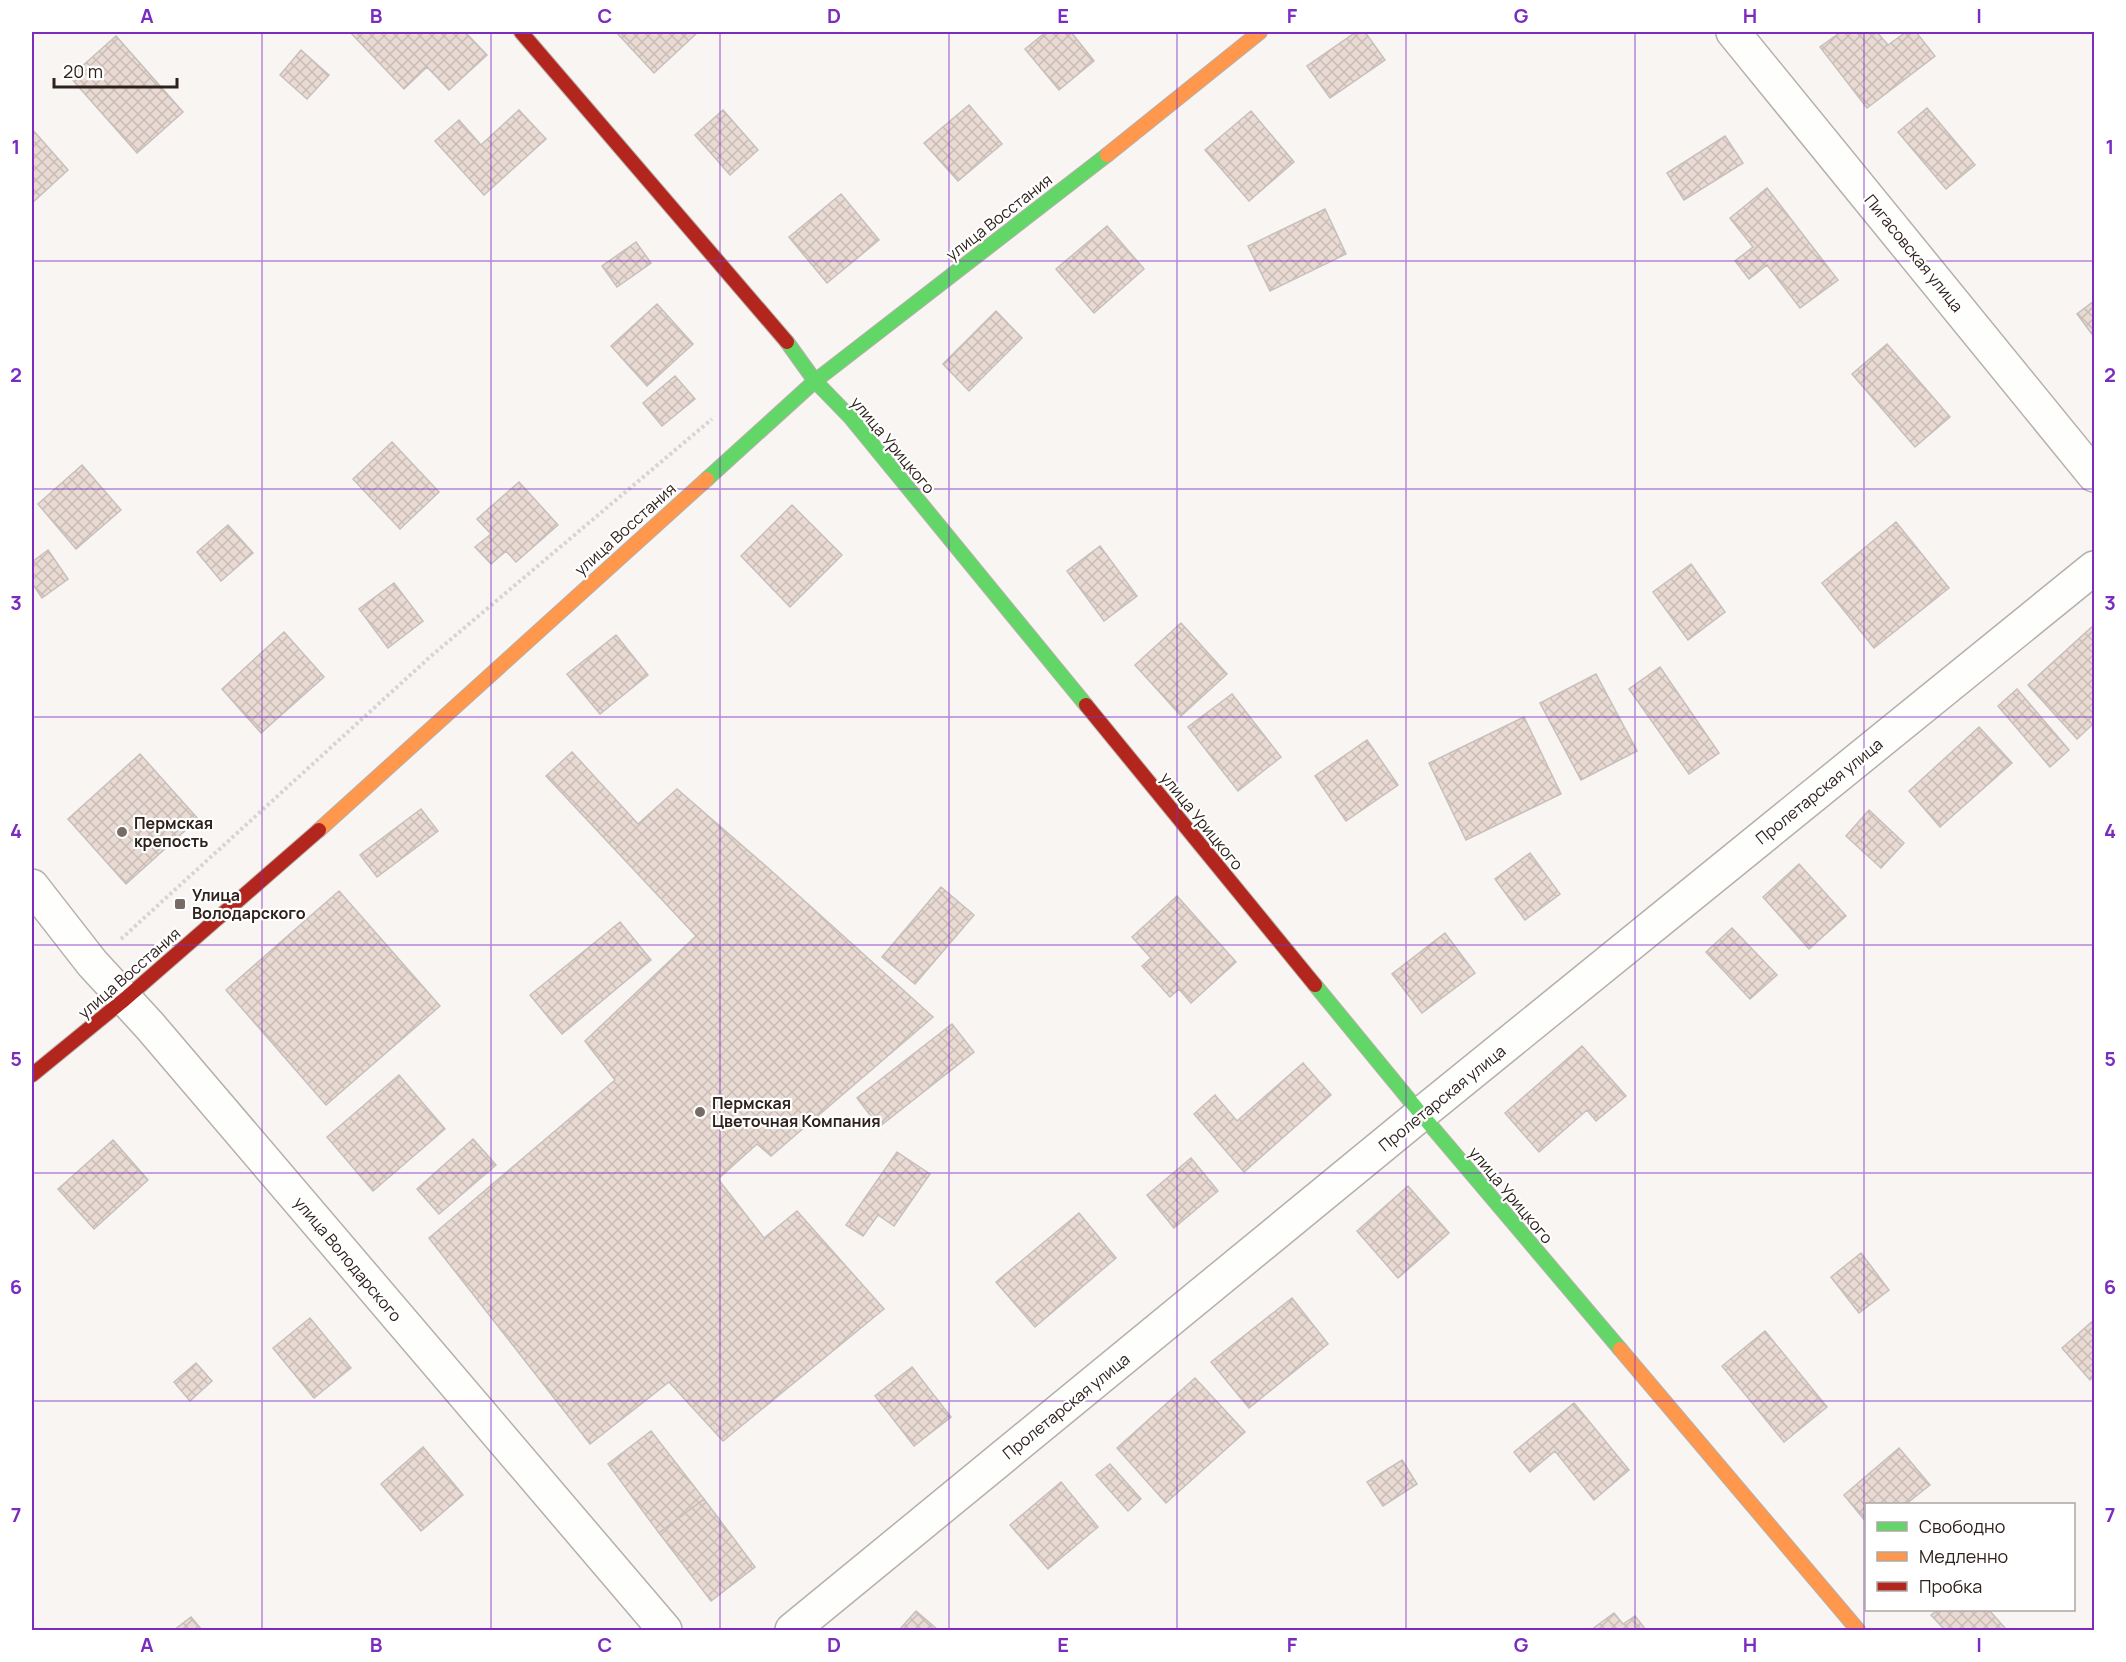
<svg xmlns="http://www.w3.org/2000/svg" width="2126" height="1662" viewBox="0 0 2126 1662" font-family="Manrope,sans-serif">
<defs>
<pattern id="building-cross-hatch" width="8" height="8" patternUnits="userSpaceOnUse" patternTransform="scale(1.5)"><rect width="8" height="8" fill="#e9dbd4"/><path d="M0 0l8 8M0 8l8-8" fill="none" stroke="#c8bcb5"/></pattern>
</defs>
<rect width="100%" height="100%" fill="#f8f5f3"/>
<path fill="url(#building-cross-hatch)" stroke="#c7bfbb" stroke-width="1.5" d="M350 32H465L487 55 449 90 427 67 404 89Z
M616 32H695L697 33 654 73Z
M1046 32H1071L1094 61 1059 90 1025 49Z
M1356 32H1365L1385 60 1330 98 1307 66Z
M1841 32H1877L1888 45 1906 32H1916L1935 56 1867 108 1820 47Z
M116 36 183 112 137 153 70 77Z
M301 50 329 75 307 99 280 75Z
M969 105 1002 144 958 181 924 143Z
M1927 108 1975 165 1946 189 1898 132Z
M519 110 546 139 484 195 435 141 459 120 481 145Z
M723 110 758 150 730 175 695 135Z
M1251 111 1294 162 1249 201 1205 150Z
M32 129 68 170 32 203Z
M1725 136 1743 163 1684 200 1667 173Z
M1767 188 1838 280 1800 308 1767 265 1749 279 1735 261 1753 247 1730 218Z
M841 194 879 240 827 283 789 237Z
M1325 209 1346 254 1270 291 1248 246Z
M1107 226 1144 269 1094 313 1056 269Z
M636 242 651 263 617 287 602 266Z
M2094 301V337L2077 314Z
M657 304 693 344 647 386 611 346Z
M996 311 1022 338 969 391 943 364Z
M1887 344 1950 417 1915 447 1852 374Z
M675 376 695 399 662 426 643 403Z
M392 442 439 492 400 529 353 479Z
M82 465 121 510 76 549 38 504Z
M519 482 558 525 516 562 506 551 491 564 475 547 491 534 477 519Z
M792 505 842 555 790 607 741 556Z
M1896 522 1949 588 1874 648 1822 583Z
M228 525 253 553 221 581 197 552Z
M1100 546 1137 596 1104 621 1067 571Z
M48 550 68 579 42 598 32 583V562Z
M1691 564 1725 612 1688 640 1653 592Z
M394 583 423 621 388 648 359 609Z
M1181 623 1227 674 1181 716 1135 665Z
M2094 625V723L2077 739 2028 685Z
M284 632 324 677 261 733 222 689Z
M616 635 648 675 600 714 567 674Z
M1660 667 1719 753 1689 774 1629 689Z
M1596 674 1637 751 1581 780 1540 703Z
M2017 689 2069 750 2050 767 1998 706Z
M1232 694 1281 757 1238 791 1188 727Z
M1524 717 1561 794 1466 840 1429 763Z
M1979 727 2012 763 1940 827 1909 791Z
M1367 740 1398 785 1346 821 1315 776Z
M572 752 638 824 677 789 767 867 933 1017 771 1156 757 1144 718 1179 764 1238 797 1211 884 1309 723 1441 669 1382 590 1444 429 1238 615 1080 585 1041 696 936 546 776Z
M140 754 198 819 126 884 68 819Z
M421 809 438 831 377 877 360 855Z
M1869 810 1904 843 1881 868 1846 836Z
M1530 853 1560 894 1525 920 1495 879Z
M1799 864 1846 916 1809 949 1763 897Z
M941 887 974 915 915 984 882 957Z
M339 891 440 1006 326 1105 226 990Z
M1177 896 1236 962 1191 1003 1179 989 1170 997 1142 966 1151 958 1132 937Z
M620 922 651 960 562 1034 530 995Z
M1732 928 1777 975 1750 999 1706 952Z
M1445 933 1475 973 1422 1013 1392 974Z
M952 1024 974 1052 879 1127 857 1098Z
M1582 1046 1626 1096 1596 1121 1587 1110 1539 1152 1505 1113Z
M1303 1063 1331 1095 1244 1172 1194 1114 1215 1095 1237 1121Z
M399 1075 445 1129 373 1191 327 1137Z
M473 1139 496 1165 439 1214 417 1189Z
M113 1140 148 1180 94 1229 58 1189Z
M897 1152 930 1174 894 1226 878 1215 863 1236 846 1225Z
M1191 1158 1218 1191 1174 1228 1147 1195Z
M1408 1186 1449 1233 1398 1278 1357 1231Z
M1079 1213 1116 1258 1035 1327 996 1282Z
M1861 1253 1889 1290 1859 1313 1831 1277Z
M1292 1298 1328 1344 1249 1408 1211 1362Z
M310 1318 351 1368 314 1398 273 1348Z
M2094 1320V1376L2090 1380 2062 1348Z
M1765 1331 1827 1407 1784 1442 1722 1366Z
M196 1363 212 1381 190 1401 174 1382Z
M912 1367 951 1417 914 1446 875 1396Z
M1195 1378 1245 1432 1166 1503 1117 1448Z
M1574 1403 1629 1470 1594 1500 1555 1451 1530 1472 1514 1452Z
M651 1431 704 1499 659 1533 608 1464Z
M423 1447 463 1495 421 1531 381 1484Z
M1899 1448 1930 1485 1906 1504H1866V1522L1844 1495Z
M1402 1460 1417 1484 1383 1506 1367 1482Z
M1110 1464 1141 1499 1128 1511 1096 1475Z
M1061 1482 1098 1527 1048 1569 1010 1525Z
M704 1499 755 1567 711 1601 659 1533Z
M1938 1610H1989L2005 1628 2002 1630H1945L1931 1615Z
M916 1611 938 1630H899Z
M1614 1613 1623 1624 1635 1616 1646 1630H1591Z
M191 1617 202 1630H174Z"/>
<g fill="none" stroke-linecap="round" stroke-linejoin="round">
<g stroke="#b6afaa" stroke-width="36">
<path id="street" d="M1733 32 2094 475
M32 886 92 963 150 1026 665 1630
M792 1630 1421 1114 2094 568"/>
</g>
<g stroke="#b6afaa" stroke-width="16">
<path id="fast" d="M787 342 815 381 850 417 1086 705
M707 479 815 381 1107 155
M1315 985 1421 1114 1620 1349"/>
</g>
<g stroke="#b6afaa" stroke-width="16">
<path id="slow" d="M1107 155 1260 32
M319 830 707 479
M1620 1349 1858 1630"/>
</g>
<g stroke="#b6afaa" stroke-width="16">
<path id="jam" d="M521 32 787 342
M1086 705 1315 985
M32 1075 125 999 319 830"/>
</g>
<path stroke="#d6d5d4" stroke-width="4" stroke-dasharray="3 3" stroke-linecap="butt" d="M121 939 431 656 712 419"/>
<use href="#street" stroke="#fefefd" stroke-width="33"/>
<use href="#fast" stroke="#63d668" stroke-width="14"/>
<use href="#slow" stroke="#ff974d" stroke-width="14"/>
<use href="#jam" stroke="#b3261e" stroke-width="14"/>
</g>
<path fill="none" stroke="#7b2cbf" stroke-width="1.5" stroke-opacity="0.55" d="M262 32V1630M491 32V1630M720 32V1630M949 32V1630M1177 32V1630M1406 32V1630M1635 32V1630M1864 32V1630M32 261H2094M32 489H2094M32 717H2094M32 945H2094M32 1173H2094M32 1401H2094"/>
<g fill="#756c67" stroke="#fff" stroke-width="2">
<circle cx="122" cy="832" r="6"/>
<rect x="174" y="898" width="12" height="12" rx="3"/>
<circle cx="700" cy="1112" r="6"/>
</g>
<g text-anchor="middle" dominant-baseline="central" stroke-width="4.5" stroke-linejoin="round" paint-order="stroke">
<g font-size="16" fill="#2f221c" stroke="#fff">
<text transform="translate(999 217) rotate(-38)">улица Восстания</text>
<text transform="translate(1914 253) rotate(51)">Пигасовская улица</text>
<text transform="translate(893 445) rotate(50)">улица Урицкого</text>
<text transform="translate(625 529) rotate(-42)">улица Восстания</text>
<text transform="translate(1819 791) rotate(-39)">Пролетарская улица</text>
<text transform="translate(1202 821) rotate(51)">улица Урицкого</text>
<text transform="translate(129 973) rotate(-41)">улица Восстания</text>
<text transform="translate(1442 1098) rotate(-39)">Пролетарская улица</text>
<text transform="translate(1511 1195) rotate(50)">улица Урицкого</text>
<text transform="translate(348 1259) rotate(50)">улица Володарского</text>
<text transform="translate(1066 1406) rotate(-39)">Пролетарская улица</text>
</g>
<g font-size="16" font-weight="bold" fill="#2f221c" stroke="#fff" text-anchor="start">
<text x="134" y="823">Пермская<tspan x="134" dy="18">крепость</tspan></text>
<text x="192" y="895">Улица<tspan x="192" dy="18">Володарского</tspan></text>
<text x="712" y="1103">Пермская<tspan x="712" dy="18">Цветочная Компания</tspan></text>
</g>
</g>
<rect width="2126" height="1662" fill="none" stroke="#ffffff" stroke-width="66"/>
<rect x="1865" y="1503" width="210" height="108" fill="#ffffff" stroke="#aca7a4" stroke-width="1.5"/>
<rect x="1877" y="1522" width="30" height="9" fill="#63d668" stroke="#aca7a4" stroke-width="1.5"/>
<text x="1919" y="1533" font-size="18" fill="#2f221c">Свободно</text>
<rect x="1877" y="1552" width="30" height="9" fill="#ff974d" stroke="#aca7a4" stroke-width="1.5"/>
<text x="1919" y="1563" font-size="18" fill="#2f221c">Медленно</text>
<rect x="1877" y="1582" width="30" height="9" fill="#b3261e" stroke="#aca7a4" stroke-width="1.5"/>
<text x="1919" y="1593" font-size="18" fill="#2f221c">Пробка</text>
<path d="M54 78v9h123v-9" fill="none" stroke="#2f221c" stroke-width="3"/>
<text x="63" y="78" font-size="18" fill="#2f221c" stroke="#ffffff" stroke-width="4.5" paint-order="stroke">20 m</text>
<rect x="33" y="33" width="2060" height="1596" fill="none" stroke="#7b2cbf" stroke-width="2"/>
<g font-size="20" text-anchor="middle" font-weight="bold" fill="#7b2cbf">
<text x="147" y="23">A</text>
<text x="376" y="23">B</text>
<text x="605" y="23">C</text>
<text x="834" y="23">D</text>
<text x="1063" y="23">E</text>
<text x="1292" y="23">F</text>
<text x="1521" y="23">G</text>
<text x="1750" y="23">H</text>
<text x="1979" y="23">I</text>
<text x="16" y="154">1</text>
<text x="2110" y="154">1</text>
<text x="16" y="382">2</text>
<text x="2110" y="382">2</text>
<text x="16" y="610">3</text>
<text x="2110" y="610">3</text>
<text x="16" y="838">4</text>
<text x="2110" y="838">4</text>
<text x="16" y="1066">5</text>
<text x="2110" y="1066">5</text>
<text x="16" y="1294">6</text>
<text x="2110" y="1294">6</text>
<text x="16" y="1522">7</text>
<text x="2110" y="1522">7</text>
<text x="147" y="1652">A</text>
<text x="376" y="1652">B</text>
<text x="605" y="1652">C</text>
<text x="834" y="1652">D</text>
<text x="1063" y="1652">E</text>
<text x="1292" y="1652">F</text>
<text x="1521" y="1652">G</text>
<text x="1750" y="1652">H</text>
<text x="1979" y="1652">I</text>
</g>
</svg>
